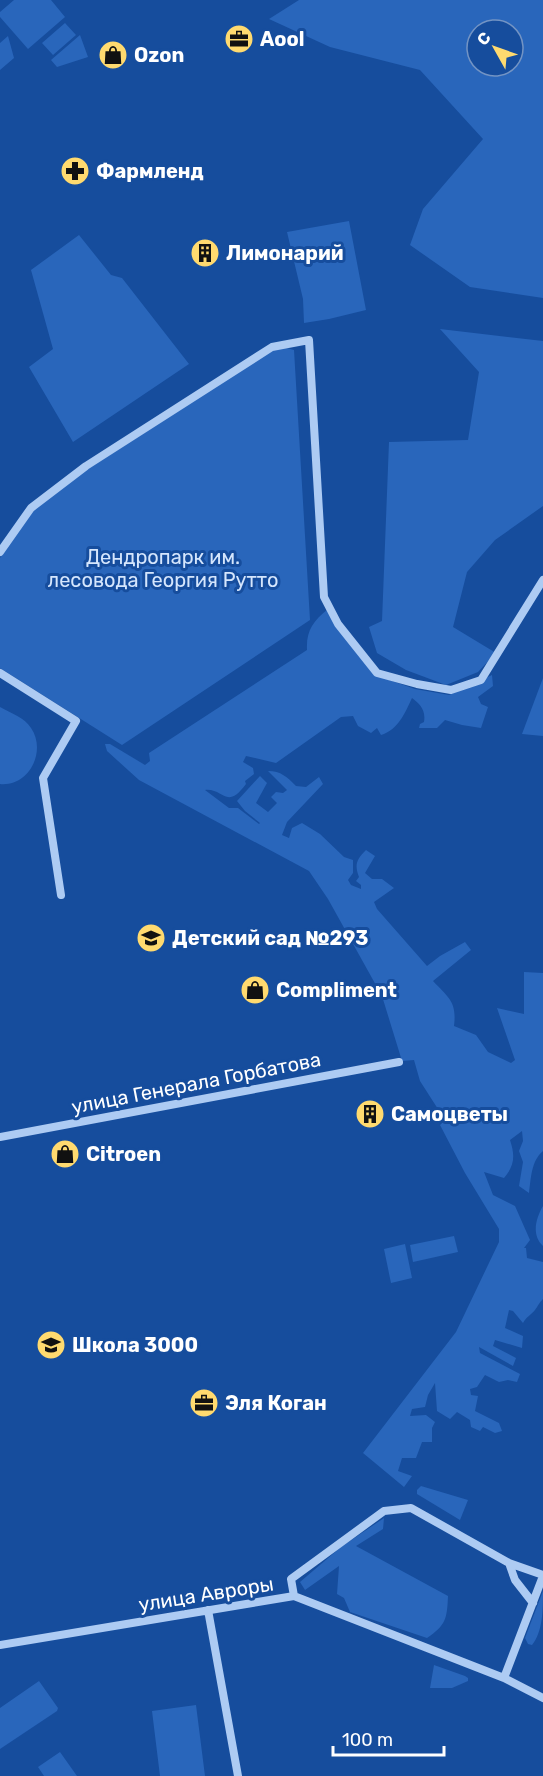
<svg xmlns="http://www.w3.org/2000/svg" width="543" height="1776" viewBox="0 0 543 1776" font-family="Rubik,sans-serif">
<rect width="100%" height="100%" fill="#164d9d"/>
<path fill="#2966bb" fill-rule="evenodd" d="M14 0H51L65 17 28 49 0 17V12Z
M299 0H543V298L470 287 410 245 423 209 483 139 420 70 330 47 269 19ZM477 30H513V66H477Z
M65 23 76 35 53 55 42 43Z
M80 35 88 57 57 67 51 60Z
M8 36 14 58 0 70V43Z
M349 221 366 310 329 319 304 323 303 299 287 232Z
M79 235 111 275 122 278 189 364 73 442 29 367 53 349 31 270Z
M440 329 543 341V506L495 540 467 572 453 627 496 653 478 672 446 685 406 670 377 653 369 627 382 621 389 442 468 440 479 372Z
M279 346 294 350 310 620 122 745 0 668V558L33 509 88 469Z
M328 609 378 676 415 689 449 695 492 675 493 686 478 697 481 704 488 707 481 728 462 725 445 720 437 728H419L420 724 424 722C426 710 420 704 412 698 405 713 398 730 381 735L377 728 371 733 358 726 353 716 341 717 276 763 246 756 243 762 253 768 254 774 245 781 246 784C226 811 224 788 205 790L229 808H238L259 824 260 823 245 811 237 801 260 776 267 783 256 803 268 812 277 803 271 797 276 792 283 793 287 790 268 771C281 771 287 777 296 786L306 787 319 777 323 784 287 822 282 835 289 838 292 828 302 823 320 834 344 857 353 860V873L348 880 351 885 361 889V885L356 881 359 877C354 864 357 859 366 850L375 856 365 873 372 879H382L394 888 374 902 377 909 427 966 440 956 465 942 471 950 433 981C449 998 457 1002 454 1026L476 1035 488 1052 511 1063 515 1060 497 1008 524 1014V972L543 973V1151C531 1161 531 1179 529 1193L519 1186 523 1162 519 1151 523 1141 522 1131 510 1140C515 1155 515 1165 504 1178L484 1172 493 1195 515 1206 530 1240 524 1248H526L527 1258 543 1262V1299C539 1303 538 1306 535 1310 531 1315 526 1317 523 1323L513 1311 509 1310 505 1328 523 1336 522 1348 495 1340 493 1346 516 1358 513 1366 479 1347 480 1353 520 1374 517 1382 508 1380 499 1382 485 1375 477 1387 470 1389 471 1395 478 1396 475 1411 499 1423 502 1431 495 1433 483 1427 480 1431 471 1427 470 1420 457 1412 450 1419 437 1411 435 1383 428 1395 425 1407 412 1409 410 1416 426 1415 435 1422 432 1428V1442H422L416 1458H402L398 1471 412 1476 404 1487 363 1453 456 1332 499 1242V1229L465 1173 440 1125 445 1120 420 1081 414 1060 402 1061 382 996 328 899 309 871 139 780 107 751 105 744H110L145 765 150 761 149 753 307 650C306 631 313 621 328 609Z
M543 678V736L522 734Z
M0 707C11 713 25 718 31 728 47 751 29 787 0 784Z
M543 1206V1246C531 1235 536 1218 543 1206Z
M454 1236 458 1252 413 1262 410 1245Z
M405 1244 412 1278 391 1283 384 1249Z
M421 1486 468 1500 460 1520 417 1494V1490Z
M384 1518 383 1529 356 1546 448 1596C447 1619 446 1625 427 1638L350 1612 344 1598 337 1594 339 1566 305 1590 300 1582 341 1547Z
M543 1591C543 1609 543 1632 532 1645L528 1644 525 1638Z
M434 1665 465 1676 468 1678V1681L452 1688H430Z
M39 1681 58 1708 57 1711 0 1749V1708Z
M196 1705 205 1776H160L152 1711Z
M60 1752 77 1776H44L38 1767Z"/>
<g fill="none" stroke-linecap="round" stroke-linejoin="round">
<path stroke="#adcbf3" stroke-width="8" d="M0 552 31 508 86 466 272 347 309 340 324 597 338 624 377 673 417 684 451 690 481 680 543 580
M0 673 76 721 43 778 61 895
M0 1137 399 1062
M509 1563 515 1580 533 1603
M294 1596 291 1579 384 1511 411 1508 509 1563 543 1575
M208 1610 238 1776
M0 1645 294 1596 504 1678 543 1698
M504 1678 543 1576"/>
</g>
<defs>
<g id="office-disc" transform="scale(1.5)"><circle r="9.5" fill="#ffda6f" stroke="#164d9d"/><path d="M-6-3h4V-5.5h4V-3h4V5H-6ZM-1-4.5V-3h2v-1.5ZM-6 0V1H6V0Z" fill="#111"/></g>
<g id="shop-disc" transform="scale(1.5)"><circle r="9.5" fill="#ffda6f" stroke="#164d9d"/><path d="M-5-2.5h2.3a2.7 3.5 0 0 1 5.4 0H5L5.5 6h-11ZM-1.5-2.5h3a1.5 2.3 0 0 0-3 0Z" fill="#111"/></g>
<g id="pharmacy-disc" transform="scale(1.5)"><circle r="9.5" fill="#ffda6f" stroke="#164d9d"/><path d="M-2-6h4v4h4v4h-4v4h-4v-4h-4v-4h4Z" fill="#111"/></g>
<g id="building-disc" transform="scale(1.5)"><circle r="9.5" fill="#ffda6f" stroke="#164d9d"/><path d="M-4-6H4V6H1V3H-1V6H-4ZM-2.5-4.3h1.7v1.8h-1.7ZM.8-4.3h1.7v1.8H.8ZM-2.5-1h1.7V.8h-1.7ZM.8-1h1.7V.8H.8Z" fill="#111"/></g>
<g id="school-disc" transform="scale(1.5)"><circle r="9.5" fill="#ffda6f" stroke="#164d9d"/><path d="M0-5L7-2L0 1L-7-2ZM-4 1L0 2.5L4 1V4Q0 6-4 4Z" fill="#111"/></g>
</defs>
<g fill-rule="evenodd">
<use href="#office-disc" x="239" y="39"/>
<use href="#shop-disc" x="113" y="55"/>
<use href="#pharmacy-disc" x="75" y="171"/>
<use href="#building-disc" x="205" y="253"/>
<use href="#school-disc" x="151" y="938"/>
<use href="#shop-disc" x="255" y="990"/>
<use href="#building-disc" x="370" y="1114"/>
<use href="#shop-disc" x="65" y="1154"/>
<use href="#school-disc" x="51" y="1345"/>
<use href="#office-disc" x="204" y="1403"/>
</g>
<g text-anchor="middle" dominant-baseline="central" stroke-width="6" stroke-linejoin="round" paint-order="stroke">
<g font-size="20" font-weight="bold" fill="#fff" stroke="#164d9d" text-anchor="start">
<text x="260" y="39">Aool</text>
<text x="134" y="55">Ozon</text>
<text x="96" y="171">Фармленд</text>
<text x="226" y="253">Лимонарий</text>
<text x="172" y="938">Детский сад №293</text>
<text x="276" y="990">Compliment</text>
<text x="391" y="1114">Самоцветы</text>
<text x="86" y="1154">Citroen</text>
<text x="72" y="1345">Школа 3000</text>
<text x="225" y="1403">Эля Коган</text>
</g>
<g font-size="20" fill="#d5e6fd" stroke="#164d9d">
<text x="163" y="557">Дендропарк им.<tspan x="163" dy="23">лесовода Георгия Рутто</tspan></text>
</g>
<g font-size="20" fill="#fff" stroke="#164d9d">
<text transform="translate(196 1083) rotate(-11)">улица Генерала Горбатова</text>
<text transform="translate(206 1594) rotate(-9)">улица Авроры</text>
</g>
</g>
<g transform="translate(495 48) rotate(310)"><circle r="28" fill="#164d9d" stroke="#7394c4" stroke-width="1.5"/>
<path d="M0-4.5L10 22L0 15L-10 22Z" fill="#ffda6f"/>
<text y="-9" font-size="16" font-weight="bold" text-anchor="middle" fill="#ffffff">С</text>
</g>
<path d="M333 1746v9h111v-9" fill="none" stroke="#ffffff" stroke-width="3"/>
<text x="342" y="1746" font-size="18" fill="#ffffff" stroke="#164d9d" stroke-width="4.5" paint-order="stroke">100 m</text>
</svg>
